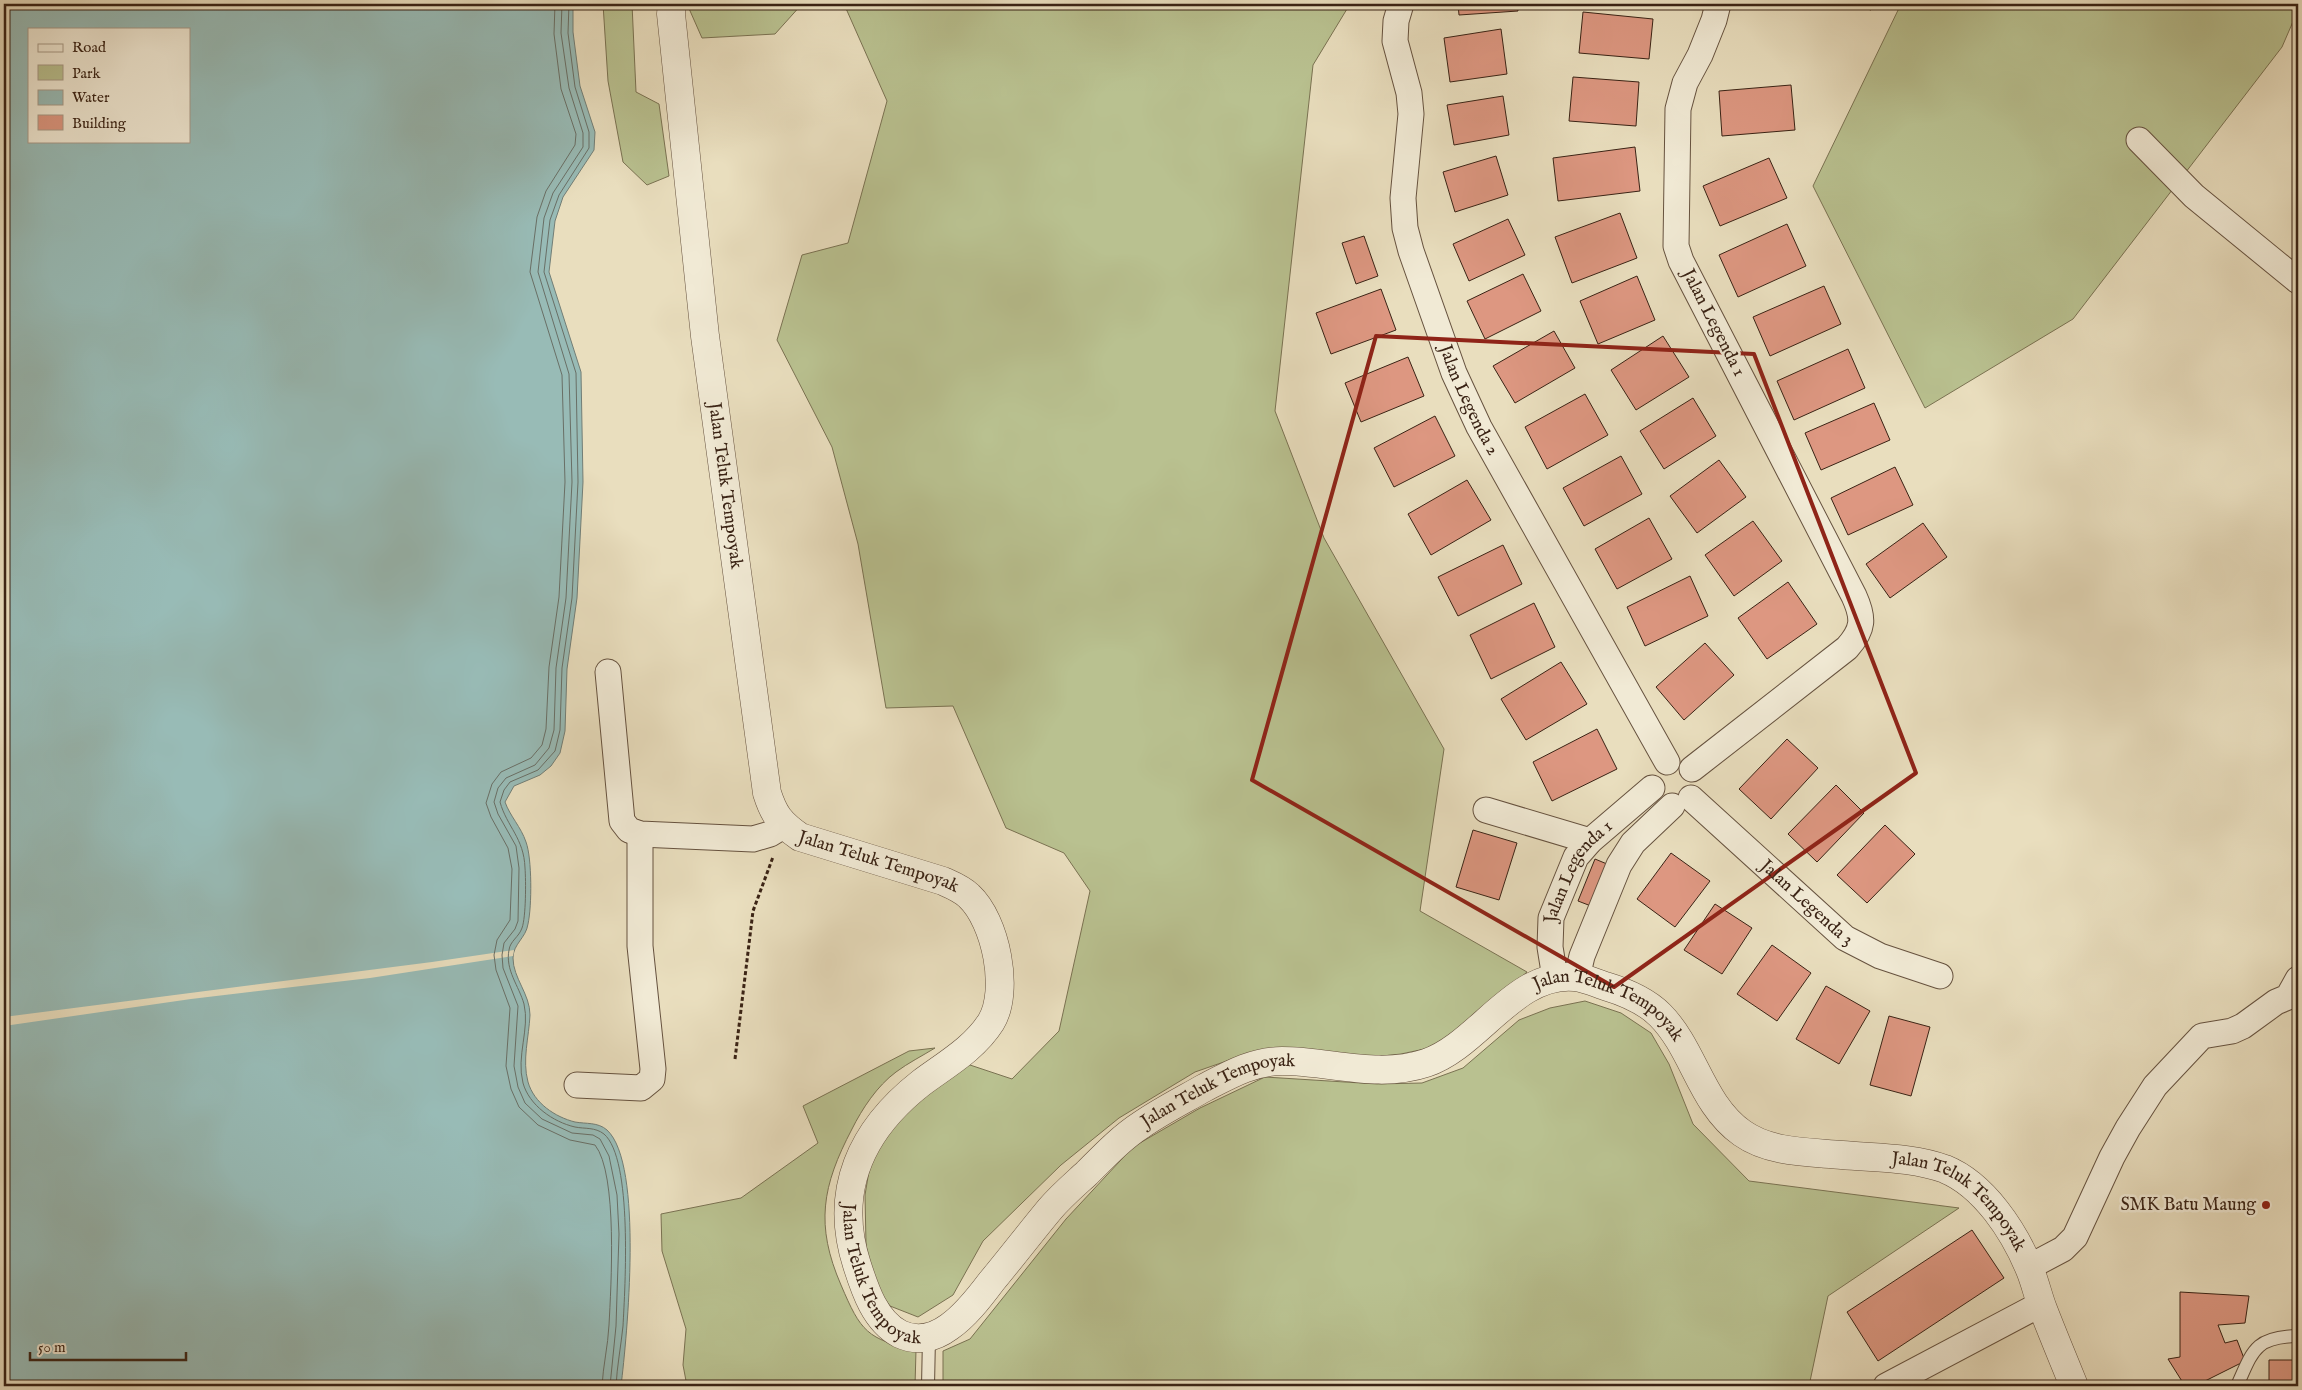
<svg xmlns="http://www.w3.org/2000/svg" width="2302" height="1390" viewBox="0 0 2302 1390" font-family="'IM FELL English',serif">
<rect width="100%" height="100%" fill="#e9debe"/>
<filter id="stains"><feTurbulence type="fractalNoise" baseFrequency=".004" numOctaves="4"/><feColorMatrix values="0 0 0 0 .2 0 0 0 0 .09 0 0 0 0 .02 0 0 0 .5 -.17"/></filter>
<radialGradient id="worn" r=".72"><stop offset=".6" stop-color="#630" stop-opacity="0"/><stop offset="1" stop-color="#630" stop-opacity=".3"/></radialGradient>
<path fill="#b9c190" stroke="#7a7252" d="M603 4H632L636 92 659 104 669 176 647 185 623 162 608 81Z
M687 4H802L775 34 702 38Z
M844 4H1350L1313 65 1275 411 1324 538 1444 749 1420 911 1527 972 1443 1045 1401 1054 1363 1058 1241 1056 1195 1072 1119 1118 1061 1165 983 1241 953 1295 918 1317 890 1306 871 1280 866 1244 865 1195 870 1165 884 1137 906 1109 967 1064 1012 1079 1059 1031 1090 891 1064 853 1006 828 953 706 886 708 858 544 832 447 777 340 802 255 848 243 887 101Z
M1901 4H2298V10L2282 47 2073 319 1925 408 1813 186Z
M1585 1001 1621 1013 1651 1033 1669 1064 1693 1124 1749 1181 1959 1208 1828 1296 1809 1386H943V1351L970 1339 1066 1219 1133 1147 1200 1108 1265 1077 1377 1084 1422 1083 1463 1068 1519 1020 1550 1008Z
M935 1048C922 1056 908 1063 896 1072 877 1086 862 1109 852 1129 822 1186 815 1225 841 1285 861 1332 867 1339 916 1350L915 1386H687L683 1365 686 1329 662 1251 661 1214 741 1198 818 1143 803 1106 909 1051Z"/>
<path fill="#98bbb6" stroke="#727e76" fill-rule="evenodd" d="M4 4H573V32L580 86 595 132 594 150 563 197 555 221 549 272 581 372 583 482 577 598 567 669 565 731 560 753 551 766 540 775 514 786 505 802C510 816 521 827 526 842 532 858 532 906 528 924 526 938 513 944 513 958 513 978 530 994 530 1015 529 1037 522 1060 528 1082 534 1103 555 1117 575 1122 586 1124 598 1122 607 1130 644 1164 627 1337 621 1386H4ZM29 29H189V141H29Z"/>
<path fill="#e9debe" d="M514 950 513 956 370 978 191 999 4 1026V1017L432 962Z"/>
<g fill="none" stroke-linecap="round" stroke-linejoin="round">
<path stroke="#696f66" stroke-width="1" d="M555 4 554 34 561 89 576 134 575 145 546 191 537 217 530 272 562 375 565 482 559 597 549 667 546 729 542 745 531 758 501 772 492 784 486 803 491 817 508 848 512 869 510 920 497 940 494 955 496 970 510 1008 506 1066 511 1089 519 1107 538 1125 570 1140 595 1145C618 1174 611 1287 609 1325 608 1346 603 1366 602 1386
M562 4 561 33 569 88 583 133V147L553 193 544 218 538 272 569 374 572 482 566 598 556 668 554 730 549 748 535 765 506 778 498 788 494 802 498 814 516 846 519 868 518 921 515 929 504 943 502 955 503 968 518 1006 514 1066 518 1087 525 1103 542 1119 572 1133 593 1135 600 1139 609 1156 617 1195 619 1234 616 1326 610 1386
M569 4 568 33 575 87 589 132V148L559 195 550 220 544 272 576 373 578 482 572 598 562 668 560 730 555 751 538 770 510 782 504 790 500 802C507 827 524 838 525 868 526 881 526 917 522 928 519 937 510 941 509 950 505 970 519 986 524 1004 530 1029 516 1056 523 1083 529 1105 553 1122 575 1127 585 1129 595 1127 604 1134 633 1159 625 1288 623 1326 621 1346 617 1366 616 1386"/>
</g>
<path fill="#dd9781" stroke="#3a2315" d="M1458 4H1517L1518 11 1459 15Z
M1849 4H1873L1871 10Z
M1583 12 1653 19 1649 59 1579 53Z
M1501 29 1507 74 1450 82 1444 38Z
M1573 77 1639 82 1636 126 1569 121Z
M1791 85 1795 130 1722 136 1719 91Z
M1503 96 1509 135 1454 145 1447 105Z
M1635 147 1640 191 1558 201 1553 158Z
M1496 156 1508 195 1455 212 1443 172Z
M1769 158 1787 198 1720 226 1703 186Z
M1620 213 1637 258 1572 283 1555 237Z
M1508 219 1525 255 1469 281 1453 244Z
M1787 224 1806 266 1738 297 1719 255Z
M1364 236 1378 276 1356 284 1342 243Z
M1523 274 1541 311 1485 339 1467 301Z
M1637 276 1655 320 1598 344 1580 301Z
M1824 286 1841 324 1770 356 1753 317Z
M1381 289 1396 330 1331 354 1316 313Z
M1554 331 1575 368 1515 403 1493 366Z
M1663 336 1689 377 1636 410 1611 370Z
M1848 349 1865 388 1794 420 1777 381Z
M1408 357 1424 396 1361 422 1345 383Z
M1585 394 1608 435 1547 469 1525 427Z
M1693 398 1716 436 1664 469 1640 431Z
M1874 403 1890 440 1821 470 1805 433Z
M1435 416 1455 456 1394 487 1374 448Z
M1621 456 1642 494 1584 526 1563 488Z
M1719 460 1746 497 1697 533 1670 496Z
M1895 467 1913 505 1848 535 1831 498Z
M1467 480 1491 520 1431 555 1408 514Z
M1649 518 1672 559 1617 589 1595 549Z
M1753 521 1782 561 1734 596 1705 555Z
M1923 523 1947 557 1890 598 1866 564Z
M1503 545 1522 584 1458 616 1438 577Z
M1690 576 1708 616 1645 646 1627 607Z
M1788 582 1817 624 1767 659 1738 618Z
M1534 603 1555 647 1491 679 1470 635Z
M1705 643 1734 675 1684 720 1656 687Z
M1561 662 1587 704 1526 740 1501 699Z
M1597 729 1617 769 1552 801 1533 762Z
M1787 739 1818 768 1771 819 1739 789Z
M1836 785 1864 813 1817 862 1788 834Z
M1885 825 1915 854 1867 903 1837 875Z
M1473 830 1517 843 1499 900 1456 887Z
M1671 853 1710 881 1675 927 1637 899Z
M1595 859 1607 864 1591 906 1578 901Z
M1715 904 1752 928 1722 974 1684 950Z
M1772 945 1811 973 1777 1021 1737 994Z
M1826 986 1870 1011 1839 1064 1796 1039Z
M1889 1016 1930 1027 1911 1096 1870 1085Z
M1972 1230 2004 1278 1878 1361 1847 1312Z
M2180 1292 2249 1296 2245 1323 2218 1325 2225 1343 2237 1340 2245 1361 2195 1386H2185L2168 1359 2180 1357Z
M2269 1360H2298V1386H2269Z"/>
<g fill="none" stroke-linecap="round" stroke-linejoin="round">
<g stroke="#66523f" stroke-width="14">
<path id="service" d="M928 1386 929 1337
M2237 1386C2253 1350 2255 1337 2298 1336"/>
</g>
<g stroke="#66523f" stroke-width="27">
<g id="minor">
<path id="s1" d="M1401 4 1396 21 1395 41 1409 93 1411 114 1403 198 1405 228 1411 251 1454 373 1479 427 1667 762"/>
<path d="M2139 140 2194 196 2298 281"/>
<path d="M608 672 622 821 629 830 640 834 753 839 770 834 783 826"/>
<path d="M1692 769 1847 648C1864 629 1864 618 1854 596L1681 261 1676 246 1678 109 1685 83 1700 55 1714 20 1718 4"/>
<path id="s2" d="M1691 798 1845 938 1880 956 1940 976"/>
<path d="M1486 810 1590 841"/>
<path d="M1577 977 1582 956 1619 865 1633 843 1672 806"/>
<path id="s3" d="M1555 978 1550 947 1551 918 1576 857 1590 841 1652 788"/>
<path d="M577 1085 641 1088 652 1079 653 1069 640 946V834"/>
<path d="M2029 1267 2063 1249 2075 1237 2112 1157 2128 1128 2155 1086 2202 1036 2232 1031 2243 1026 2276 1002 2288 997 2298 979"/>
<path d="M1886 1386 2041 1304"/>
</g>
</g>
<g stroke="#66523f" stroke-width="29">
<g id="tertiary">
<path id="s4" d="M672 4 671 14 705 336 767 793C774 815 780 823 800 837L943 881C952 885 962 889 969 896 996 921 1010 991 991 1022 974 1049 945 1065 921 1083 861 1130 833 1191 857 1265 865 1290 875 1321 900 1334 917 1342 934 1338 949 1327 965 1316 979 1298 991 1282 1011 1258 1030 1233 1050 1209 1061 1196 1074 1185 1087 1173 1104 1156 1121 1138 1141 1125 1161 1111 1183 1100 1204 1088 1229 1075 1253 1061 1282 1061 1330 1061 1378 1079 1426 1063 1478 1046 1515 971 1575 977 1585 978 1596 983 1605 986 1625 992 1645 1000 1660 1015 1694 1049 1701 1104 1742 1133 1770 1153 1809 1152 1842 1155 1875 1158 1913 1157 1945 1169 1984 1185 2014 1231 2030 1270 2035 1282 2038 1296 2043 1309 2053 1335 2064 1361 2074 1386"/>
</g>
</g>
<path stroke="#3a2315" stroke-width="3" stroke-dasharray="4 2.5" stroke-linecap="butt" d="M735 1059 753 911 773 857"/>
<use href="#service" stroke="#f1ead5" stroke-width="12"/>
<use href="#minor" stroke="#f1ead5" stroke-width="25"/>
<use href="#tertiary" stroke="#f1ead5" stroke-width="28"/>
</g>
<path fill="none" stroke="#8f2418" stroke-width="4" stroke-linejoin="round" d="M1376 336 1754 354 1916 773 1614 987 1252 780Z"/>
<circle fill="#8f2418" stroke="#f1ead5" stroke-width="2" cx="2266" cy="1205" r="5"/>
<g text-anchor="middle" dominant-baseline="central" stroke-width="5" stroke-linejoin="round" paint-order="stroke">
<g font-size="18" fill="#3a2315" stroke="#f1ead5">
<text transform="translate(1713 323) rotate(63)">Jalan Legenda 1</text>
<text stroke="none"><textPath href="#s1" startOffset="411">Jalan Legenda 2</textPath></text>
<text stroke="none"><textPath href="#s4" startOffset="485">Jalan Teluk Tempoyak</textPath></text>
<text stroke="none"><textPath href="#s4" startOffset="934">Jalan Teluk Tempoyak</textPath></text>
<text stroke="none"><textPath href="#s3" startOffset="115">Jalan Legenda 1</textPath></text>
<text stroke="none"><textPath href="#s2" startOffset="156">Jalan Legenda 3</textPath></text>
<text stroke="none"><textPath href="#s4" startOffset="2401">Jalan Teluk Tempoyak</textPath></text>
<text stroke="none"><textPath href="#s4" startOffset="1968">Jalan Teluk Tempoyak</textPath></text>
<text stroke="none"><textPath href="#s4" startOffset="2836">Jalan Teluk Tempoyak</textPath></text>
<text stroke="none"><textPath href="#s4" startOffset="1488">Jalan Teluk Tempoyak</textPath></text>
</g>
<g font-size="18" fill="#3a2315" stroke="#f1ead5" text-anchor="end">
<text x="2256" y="1205">SMK Batu Maung</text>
</g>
</g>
<rect width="2302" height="1390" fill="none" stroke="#e9debe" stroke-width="20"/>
<rect x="5" y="5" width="2292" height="1380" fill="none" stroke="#3a2315" stroke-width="2.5"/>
<rect x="10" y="10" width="2282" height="1370" fill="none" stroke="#3a2315"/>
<rect x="28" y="28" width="162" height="115" fill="#f1ead5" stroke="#a89a88"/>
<rect x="38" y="44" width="25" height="8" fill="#f1ead5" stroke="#a89a88"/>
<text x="72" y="52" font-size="15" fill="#3a2315">Road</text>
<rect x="38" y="65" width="25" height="15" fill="#b9c190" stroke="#a89a88"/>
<text x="72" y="78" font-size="15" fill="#3a2315">Park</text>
<rect x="38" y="90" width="25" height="15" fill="#98bbb6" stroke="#a89a88"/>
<text x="72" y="102" font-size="15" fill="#3a2315">Water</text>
<rect x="38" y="115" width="25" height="15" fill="#dd9781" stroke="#a89a88"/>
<text x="72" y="128" font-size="15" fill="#3a2315">Building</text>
<path d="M30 1352v8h156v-8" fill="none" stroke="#3a2315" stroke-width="2.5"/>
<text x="38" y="1352" font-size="15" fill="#3a2315" stroke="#f1ead5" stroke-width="4" paint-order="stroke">50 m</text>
<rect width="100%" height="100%" filter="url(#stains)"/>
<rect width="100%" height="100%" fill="url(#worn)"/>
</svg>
